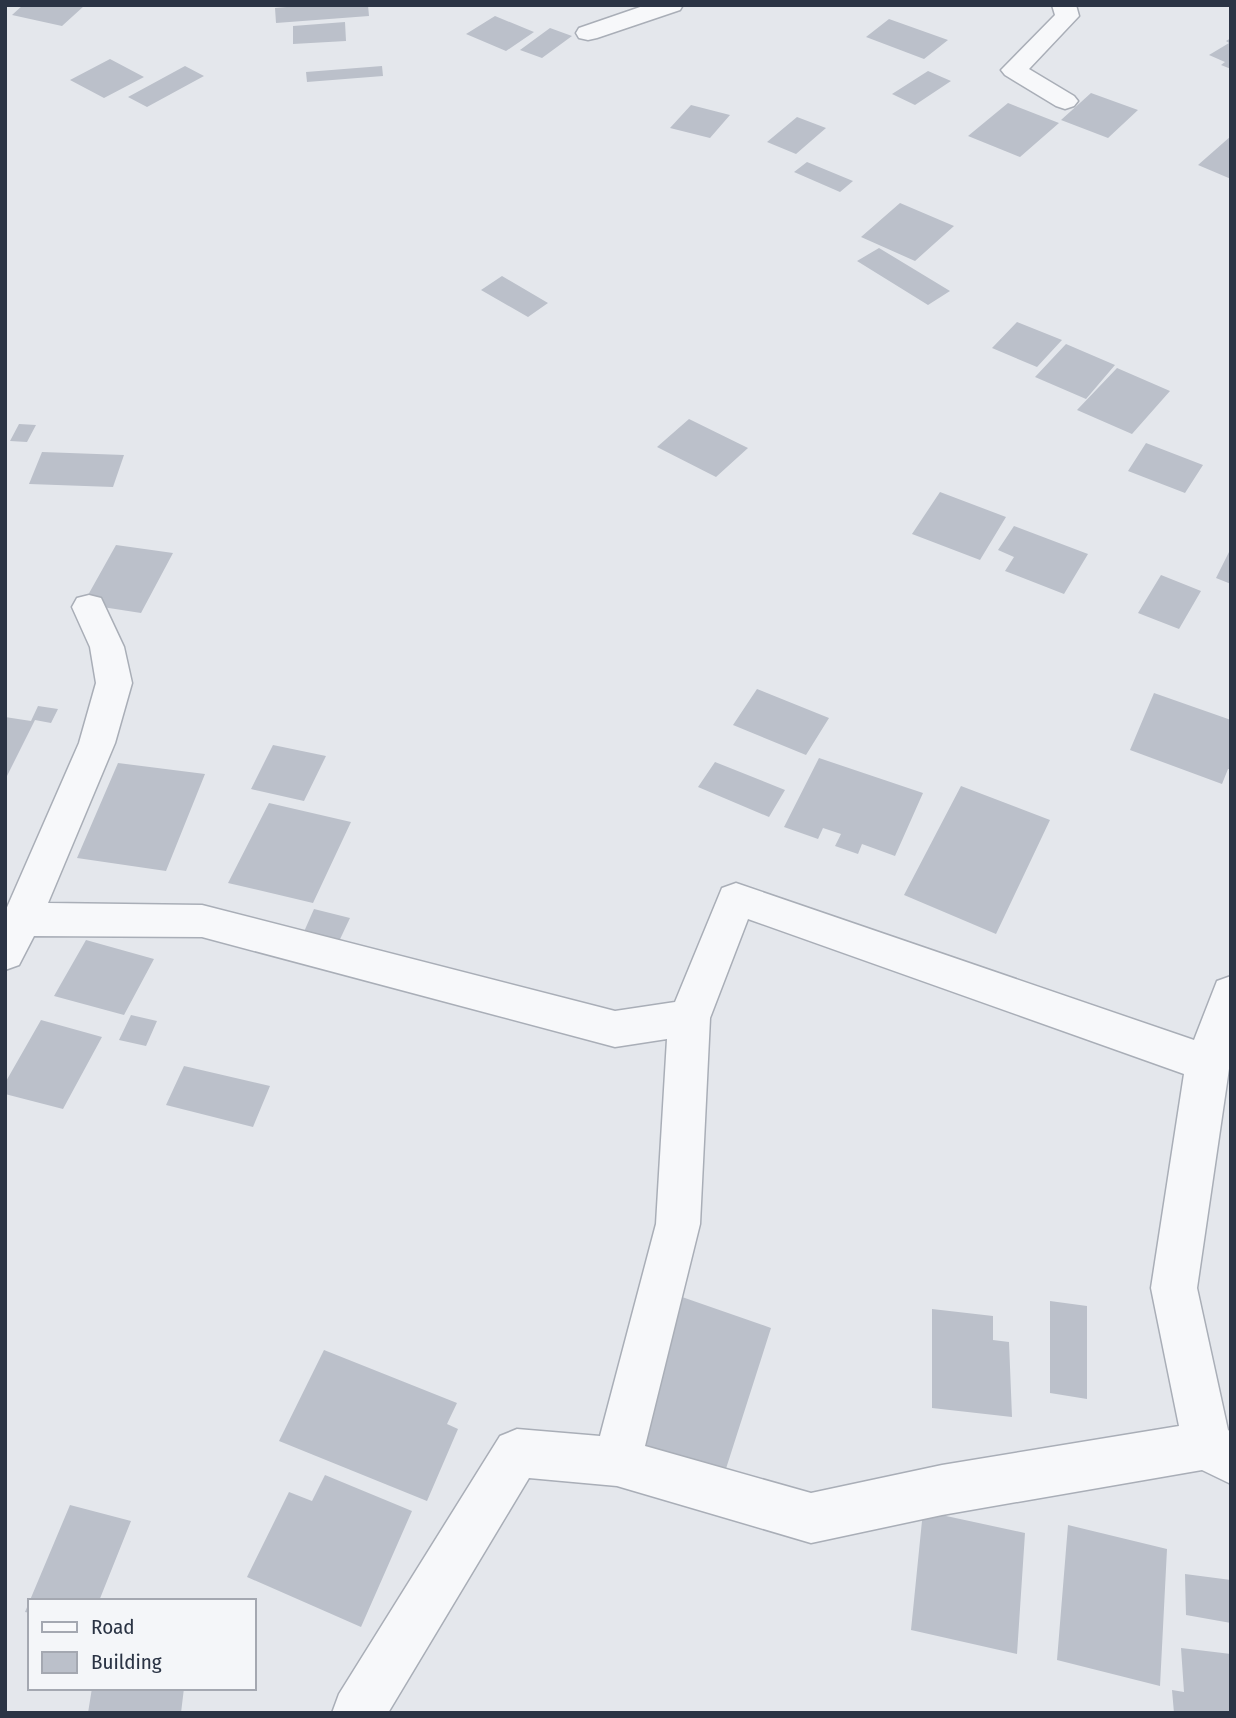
<svg xmlns="http://www.w3.org/2000/svg" width="1236" height="1718" viewBox="0 0 1236 1718" font-family="'Fira Sans Condensed',sans-serif">
<rect width="100%" height="100%" fill="#e4e7ec"/>
<path fill="#bbc0ca" d="M23 5H80L84 6 62 26 12 15Z
M310 5H368L369 16 276 23 275 8Z
M495 16 534 32 506 51 466 34Z
M889 19 948 40 924 59 866 37Z
M345 22 346 41 293 44V26Z
M550 28 572 36 542 58 520 50Z
M1231 38V69L1221 65 1225 62 1209 55 1229 43 1226 41Z
M110 59 144 77 104 98 70 80Z
M185 66 204 76 147 107 128 97Z
M382 66 383 76 307 82 306 72Z
M928 71 951 81 915 105 892 94Z
M1091 93 1138 110 1108 138 1061 120Z
M1008 103 1059 123 1020 157 968 136Z
M691 105 730 115 710 138 670 128Z
M797 117 826 128 796 154 767 142Z
M1231 136V179L1198 165Z
M807 162 853 181 840 192 794 172Z
M900 203 954 226 915 261 861 237Z
M879 248 950 291 928 305 857 261Z
M502 276 548 303 528 317 481 290Z
M1017 322 1062 340 1037 367 992 348Z
M1066 344 1115 365 1086 399 1035 377Z
M1117 368 1170 391 1132 434 1077 410Z
M689 419 748 448 716 477 657 447Z
M19 424 36 425 27 442 10 441Z
M1146 443 1203 465 1185 493 1128 471Z
M42 452 124 455 113 487 29 484Z
M940 492 1006 517 980 560 912 534Z
M1014 526 1088 554 1064 594 1005 571 1014 557 998 550Z
M116 545 173 553 141 613 83 604Z
M1231 548V584L1216 578Z
M1161 575 1201 591 1179 629 1138 613Z
M757 689 829 718 806 755 733 725Z
M1154 693 1231 720V769H1228L1222 784 1130 750Z
M38 706 58 709 51 723 35 720 5 780V717L31 721Z
M273 745 326 756 304 801 251 789Z
M819 758 923 793 895 856 862 844 858 854 835 846 841 834 823 828 818 839 784 827Z
M715 762 785 790 769 817 698 787Z
M118 763 205 774 166 871 77 858Z
M961 786 1050 820 996 934 904 895Z
M269 803 351 822 313 903 228 883Z
M314 909 350 918 334 952 299 943Z
M86 940 154 959 124 1015 54 996Z
M131 1015 157 1021 146 1046 119 1040Z
M41 1020 102 1037 63 1109 5 1094V1083Z
M184 1066 270 1086 253 1127 166 1105Z
M682 1297 771 1328 723 1478 630 1443Z
M1050 1301 1087 1306V1399L1050 1393Z
M932 1309 993 1316V1340L1009 1342 1012 1417 932 1408Z
M324 1350 457 1403 447 1424 458 1429 427 1501 279 1441Z
M325 1475 412 1511 361 1627 247 1577 289 1492 312 1501Z
M70 1505 131 1521 99 1601H30V1613L25 1612Z
M923 1511 1025 1533 1017 1654 911 1630Z
M1068 1525 1167 1549 1160 1686 1057 1660Z
M1185 1574 1231 1580V1623L1186 1615Z
M1181 1648 1231 1654V1713H1174L1172 1690 1184 1692Z
M92 1688H184L181 1713H88Z"/>
<g fill="none" stroke-linecap="round" stroke-linejoin="round">
<g stroke="#a9aeb7" stroke-width="3">
<path id="minor" d="M646 5H683L680 10 597 38 588 40 579 38 576 33 579 28Z
M1052 5H1076L1079 16 1029 69 1074 96 1078 101 1074 106 1065 109 1056 106 1005 75 1001 70 1055 15Z
M89 595 101 598 124 647 132 683 115 743 48 903 202 905 615 1011 675 1002 722 888 736 883 1194 1040 1217 981 1231 976V1055L1197 1288 1228 1430 1231 1432V1484L1202 1470 942 1515 811 1543 617 1486 529 1478 388 1713H332L339 1694 500 1436 517 1429 600 1436 656 1224 667 1039 615 1047 202 937 34 936 19 965 5 970V912L79 743 96 683 90 647 72 607 77 598ZM748 919 1184 1074 1151 1288 1179 1426 942 1465 811 1493 645 1446 700 1224 710 1018Z"/>
</g>
<use href="#minor" fill="#f7f8fa" fill-rule="evenodd"/>
</g>
<rect width="1236" height="1718" fill="none" stroke="#2b3445" stroke-width="14"/>
<rect x="28" y="1599" width="228" height="91" fill="#f4f6f9" stroke="#a4a8b1" stroke-width="2"/>
<rect x="42" y="1622" width="35" height="10" fill="#f7f8fa" stroke="#a4a8b1" stroke-width="2"/>
<text x="91" y="1634" font-size="21" fill="#2b3445">Road</text>
<rect x="42" y="1652" width="35" height="21" fill="#bbc0ca" stroke="#a4a8b1" stroke-width="2"/>
<text x="91" y="1669" font-size="21" fill="#2b3445">Building</text>
</svg>
